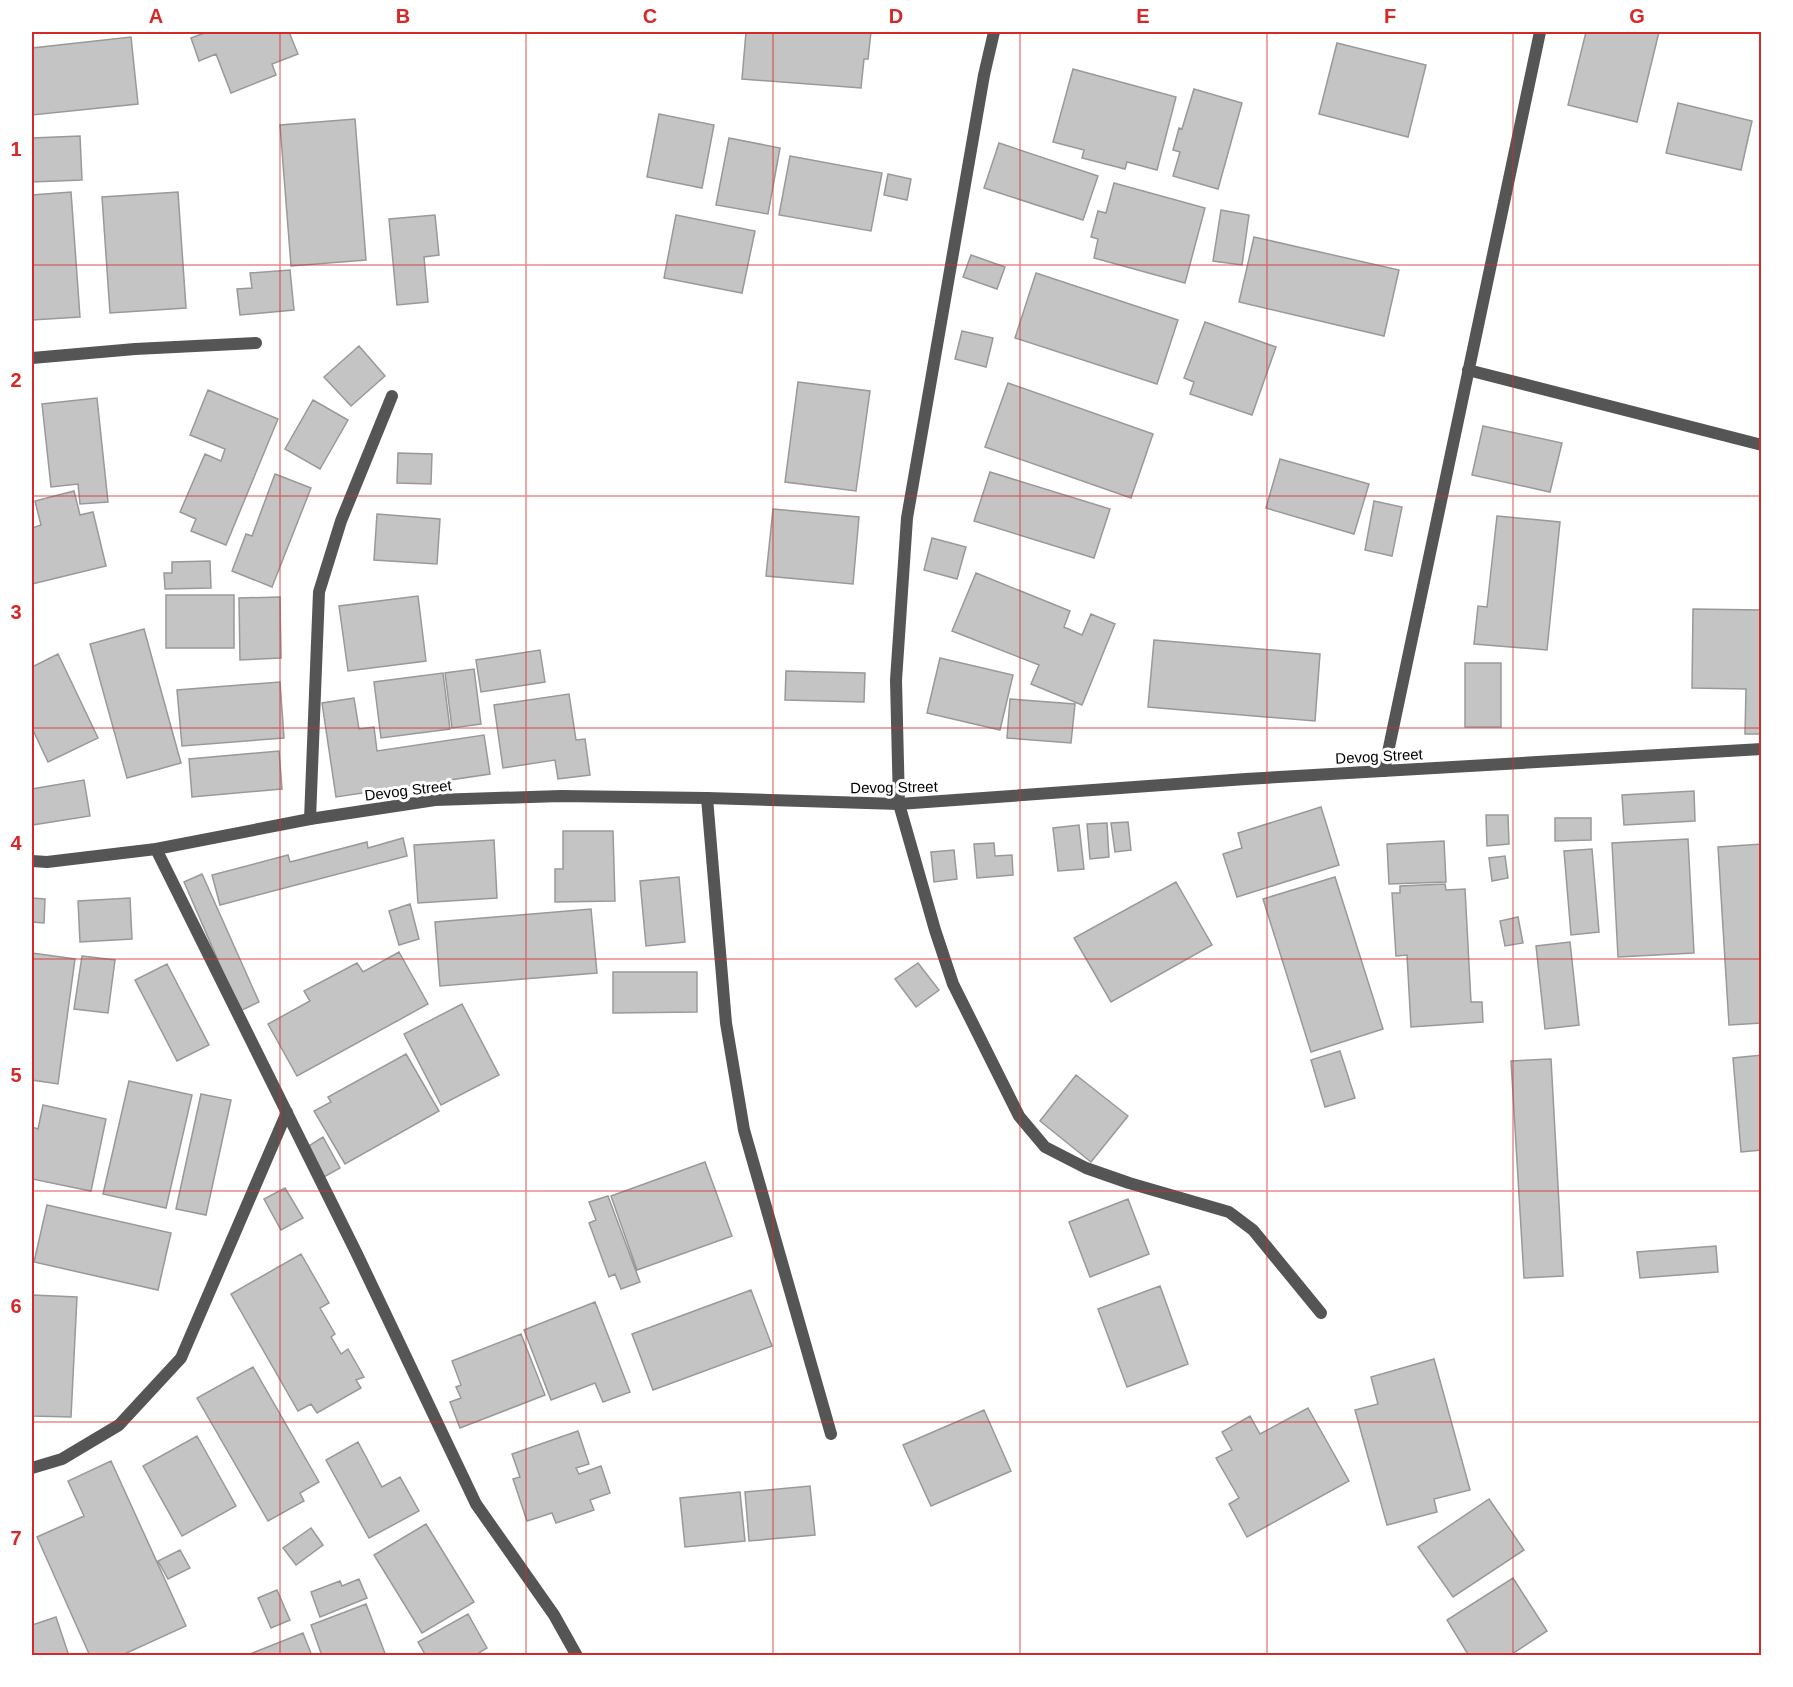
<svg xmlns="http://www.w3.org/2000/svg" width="1793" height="1687" viewBox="0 0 1793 1687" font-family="Helvetica,sans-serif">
<rect width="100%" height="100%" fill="#fff"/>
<path fill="#c4c4c4" stroke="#999" stroke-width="1.5" d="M207 32H289L298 54 272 64 276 75 231 93 216 54 199 61 191 38Z
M746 32H871L868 59H864L861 88 742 79Z
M1586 32H1659L1637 122 1568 105Z
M131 37 138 104 32 115V48Z
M1337 43 1426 65 1408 137 1319 114Z
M1073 69 1176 97 1157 170 1127 162 1125 169 1082 158 1084 150 1053 142Z
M1194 89 1242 103 1218 189 1173 176 1180 152 1173 150 1179 128 1182 129Z
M1678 103 1752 121 1741 170 1666 153Z
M659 114 714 125 702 188 647 177Z
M355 119 366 260 291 266 280 125Z
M80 136 82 180 32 182V138Z
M729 138 780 148 768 214 716 205Z
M999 143 1098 176 1083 220 984 188Z
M790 156 882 173 871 231 779 215Z
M888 174 911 179 907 200 884 195Z
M1114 183 1205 208 1185 283 1094 258 1098 239 1091 237 1098 211 1106 213Z
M71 192 80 317 32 320V195Z
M178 192 186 308 110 313 102 197Z
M1221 210 1249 215 1242 265 1213 261Z
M435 215 439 255 424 257 428 302 397 305 389 219Z
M676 215 755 231 742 293 664 278Z
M1254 237 1399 270 1384 336 1239 302Z
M971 255 1005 267 997 289 963 277Z
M290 270 294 310 240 315 237 289 252 288 250 273Z
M1036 273 1178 320 1157 384 1015 338Z
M1205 322 1276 347 1252 415 1190 394 1194 382 1184 378Z
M962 331 993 338 986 367 955 359Z
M359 346 385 376 351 406 324 377Z
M798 382 870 391 856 491 785 482Z
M1008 383 1153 434 1131 498 985 447Z
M208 390 278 419 226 545 191 531 196 519 180 512 205 454 221 461 225 449 190 435Z
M97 398 108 502 80 504 78 484 51 487 42 404Z
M313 400 348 420 320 469 285 449Z
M1483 426 1562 443 1550 492 1472 475Z
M398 453 432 454 431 484 397 483Z
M1280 459 1369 484 1354 534 1266 508Z
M990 472 1110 509 1094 558 974 521Z
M275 474 311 488 272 587 232 571 246 534 252 536Z
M74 491 80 515 93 512 106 566 32 584V528L41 525 35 501Z
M1374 501 1402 507 1392 556 1365 550Z
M773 509 859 517 853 584 766 576Z
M377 514 440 519 437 564 374 560Z
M1497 516 1560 522 1547 650 1474 644 1478 606 1487 607Z
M932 538 966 547 957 579 924 570Z
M210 561 211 588 165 589 164 573H172V562Z
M976 573 1070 611 1064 627 1082 635 1091 614 1115 624 1082 705 1031 684 1039 665 952 631Z
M166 595H234V648H166Z
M418 596 426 661 348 671 339 606Z
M280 597 281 658 240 660 239 598Z
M1693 609 1762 610V734H1745L1746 689 1692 688Z
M144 629 181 763 127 778 90 644Z
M1154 640 1320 654 1315 721 1148 707Z
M540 650 545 682 481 692 476 660Z
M58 654 98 738 48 762 32 728V667Z
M940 658 1013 675 1000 730 927 713Z
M1465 663H1501V727H1465Z
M474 669 481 724 452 728 445 673Z
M786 671 865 673 864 702 785 700Z
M443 673 450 729 381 738 374 682Z
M280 682 284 738 182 746 177 690Z
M569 694 576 740 585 739 590 775 558 779 555 760 503 768 494 705Z
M354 698 359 729 374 727 377 751 484 735 490 774 336 797 322 703Z
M1010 699 1075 704 1071 743 1007 738Z
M279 751 282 789 192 797 189 759Z
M84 780 90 816 32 825V789Z
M1694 791 1695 821 1624 825 1622 795Z
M1321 807 1339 865 1237 897 1223 854 1242 848 1238 833Z
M1486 815H1508L1509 844 1487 846Z
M1555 818H1591V840L1555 841Z
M1128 822 1131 850 1115 852 1111 823Z
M1107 823 1109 857 1090 859 1087 824Z
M1079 825 1084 869 1058 871 1053 828Z
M563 831H613L615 901 555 902V869H563Z
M403 838 407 856 220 905 212 875 288 855 290 862 367 842 368 848Z
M1688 839 1694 953 1618 957 1612 843Z
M494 840 497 898 418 903 414 845Z
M1444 841 1446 882 1389 884 1387 844Z
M994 843 995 856 1012 855 1013 875 977 878 974 844Z
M1762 844V1023L1729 1025 1718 847Z
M1592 849 1599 932 1571 935 1564 851Z
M954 850 957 879 934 882 931 852Z
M1505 856 1508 878 1492 881 1489 858Z
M202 874 259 1002 240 1011 184 882Z
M679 877 685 942 646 946 640 881Z
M1335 877 1383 1029 1311 1052 1263 899Z
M1176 882 1212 945 1111 1002 1074 938Z
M1445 884 1446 890 1465 889 1471 1002H1482L1483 1022 1411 1027 1407 955 1396 956 1392 893H1400V886Z
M32 898 45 899 44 923 32 922Z
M130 898 132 939 80 942 78 901Z
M410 904 419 939 399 945 389 911Z
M591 909 597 973 440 986 435 922Z
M1518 917 1523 943 1505 946 1500 921Z
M1570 942 1579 1025 1545 1029 1536 946Z
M399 952 428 1004 297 1076 268 1024 310 1001 304 991 357 963 363 972Z
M32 953 75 959 58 1084 32 1080Z
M82 956 115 960 108 1013 74 1009Z
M918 963 939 990 916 1007 895 979Z
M167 964 209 1045 177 1061 135 980Z
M613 972H697V1012L613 1013Z
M462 1004 499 1075 441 1105 404 1034Z
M1340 1051 1355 1098 1325 1107 1311 1060Z
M406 1054 439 1111 345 1164 314 1111 331 1102 328 1097Z
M1762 1055V1150L1741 1152 1733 1058Z
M1551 1059 1563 1276 1524 1278 1511 1061Z
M1076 1075 1128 1116 1091 1162 1040 1121Z
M129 1081 192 1095 166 1208 103 1194Z
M201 1094 231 1100 206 1215 176 1209Z
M43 1105 106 1119 91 1191 32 1179V1127L38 1129Z
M323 1137 340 1168 324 1177 307 1147Z
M705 1162 732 1236 637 1270 611 1196Z
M285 1188 303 1218 281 1230 264 1199Z
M608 1196 640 1282 621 1289 615 1274 609 1277 589 1223 596 1220 589 1202Z
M1128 1199 1149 1254 1090 1277 1069 1222Z
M47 1205 171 1233 158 1290 34 1262Z
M1716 1246 1718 1272 1640 1278 1637 1252Z
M301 1254 329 1303 320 1308 335 1334 331 1337 341 1354 348 1349 364 1377 356 1380 361 1388 317 1413 311 1404 298 1411 231 1294Z
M1160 1286 1188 1364 1127 1387 1098 1309Z
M751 1290 772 1346 653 1390 632 1334Z
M32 1295 77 1297 71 1417 32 1416Z
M595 1302 630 1392 603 1402 595 1383 551 1400 524 1330Z
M521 1334 545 1395 460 1428 450 1402 461 1398 456 1387 461 1385 452 1361Z
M1434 1359 1470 1490 1434 1499 1437 1512 1387 1525 1355 1410 1378 1404 1371 1377Z
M253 1367 319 1482 300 1493 304 1501 268 1521 197 1398Z
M1308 1408 1349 1481 1247 1537 1229 1504 1239 1498 1216 1458 1232 1450 1222 1432 1250 1416 1260 1434Z
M984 1410 1011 1471 931 1506 903 1445Z
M578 1431 589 1464 576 1468 579 1474 601 1466 610 1493 590 1500 594 1510 556 1523 552 1513 527 1521 513 1479 520 1477 512 1454Z
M197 1436 236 1506 182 1536 143 1466Z
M358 1442 382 1487 400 1477 419 1511 369 1538 326 1460Z
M111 1461 186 1626 120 1656H90L37 1537 84 1516 68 1481Z
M810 1486 815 1535 749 1541 745 1492Z
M740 1492 745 1541 685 1547 680 1498Z
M1489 1499 1524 1550 1453 1597 1418 1547Z
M426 1524 474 1602 422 1633 374 1555Z
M311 1528 323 1545 296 1565 283 1548Z
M180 1550 190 1568 168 1579 158 1561Z
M1513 1578 1547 1631 1509 1656H1469L1447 1620Z
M359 1579 367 1598 320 1617 311 1592 340 1581 342 1586Z
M277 1590 290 1620 271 1628 258 1598Z
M366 1604 386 1656H322L311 1625Z
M468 1614 487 1648 474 1656H426L418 1642Z
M56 1617 69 1656H32V1625Z
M303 1633 312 1656H245Z"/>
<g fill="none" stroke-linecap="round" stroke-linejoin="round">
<path stroke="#555" stroke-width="12" d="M994 32 984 75 907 518 896 680 899 804 935 930 953 984 1019 1116 1045 1147 1086 1168 1129 1183 1229 1212 1253 1230 1321 1313
M32 358 135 349 256 343
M1468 370 1762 445
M1384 771 1540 32
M707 798 726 1023 744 1130 831 1434
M310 819 319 592 341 521 392 396
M156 849 356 1252 476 1504 554 1615 577 1656
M32 1468 62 1459 119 1425 181 1358 287 1112"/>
<path stroke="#555" stroke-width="12" d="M32 861 47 862 156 849 310 819 435 800 561 796 707 798 899 804 1246 779 1762 749"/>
</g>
<path fill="none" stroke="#d62828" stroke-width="1.5" stroke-opacity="0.55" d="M280 32V1656M526 32V1656M773 32V1656M1020 32V1656M1267 32V1656M1513 32V1656M32 265H1762M32 496H1762M32 728H1762M32 959H1762M32 1191H1762M32 1422H1762"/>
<g text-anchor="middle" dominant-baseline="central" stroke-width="6" stroke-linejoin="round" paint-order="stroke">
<g font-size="15" fill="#000" stroke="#fff">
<text transform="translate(1379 756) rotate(-3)">Devog Street</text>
<text transform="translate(894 787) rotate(-1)">Devog Street</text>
<text transform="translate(408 790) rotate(-7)">Devog Street</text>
</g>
</g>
<rect width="1793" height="1687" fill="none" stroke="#ffffff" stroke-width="66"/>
<rect x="33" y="33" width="1727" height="1621" fill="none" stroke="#d62828" stroke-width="2"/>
<g font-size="20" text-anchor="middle" font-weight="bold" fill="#d62828">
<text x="156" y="23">A</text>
<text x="403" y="23">B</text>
<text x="650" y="23">C</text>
<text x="896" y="23">D</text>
<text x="1143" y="23">E</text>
<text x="1390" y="23">F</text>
<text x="1637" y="23">G</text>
<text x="16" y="156">1</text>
<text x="16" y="387">2</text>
<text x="16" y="619">3</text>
<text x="16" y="850">4</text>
<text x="16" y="1082">5</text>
<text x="16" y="1313">6</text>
<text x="16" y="1545">7</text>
</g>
</svg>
